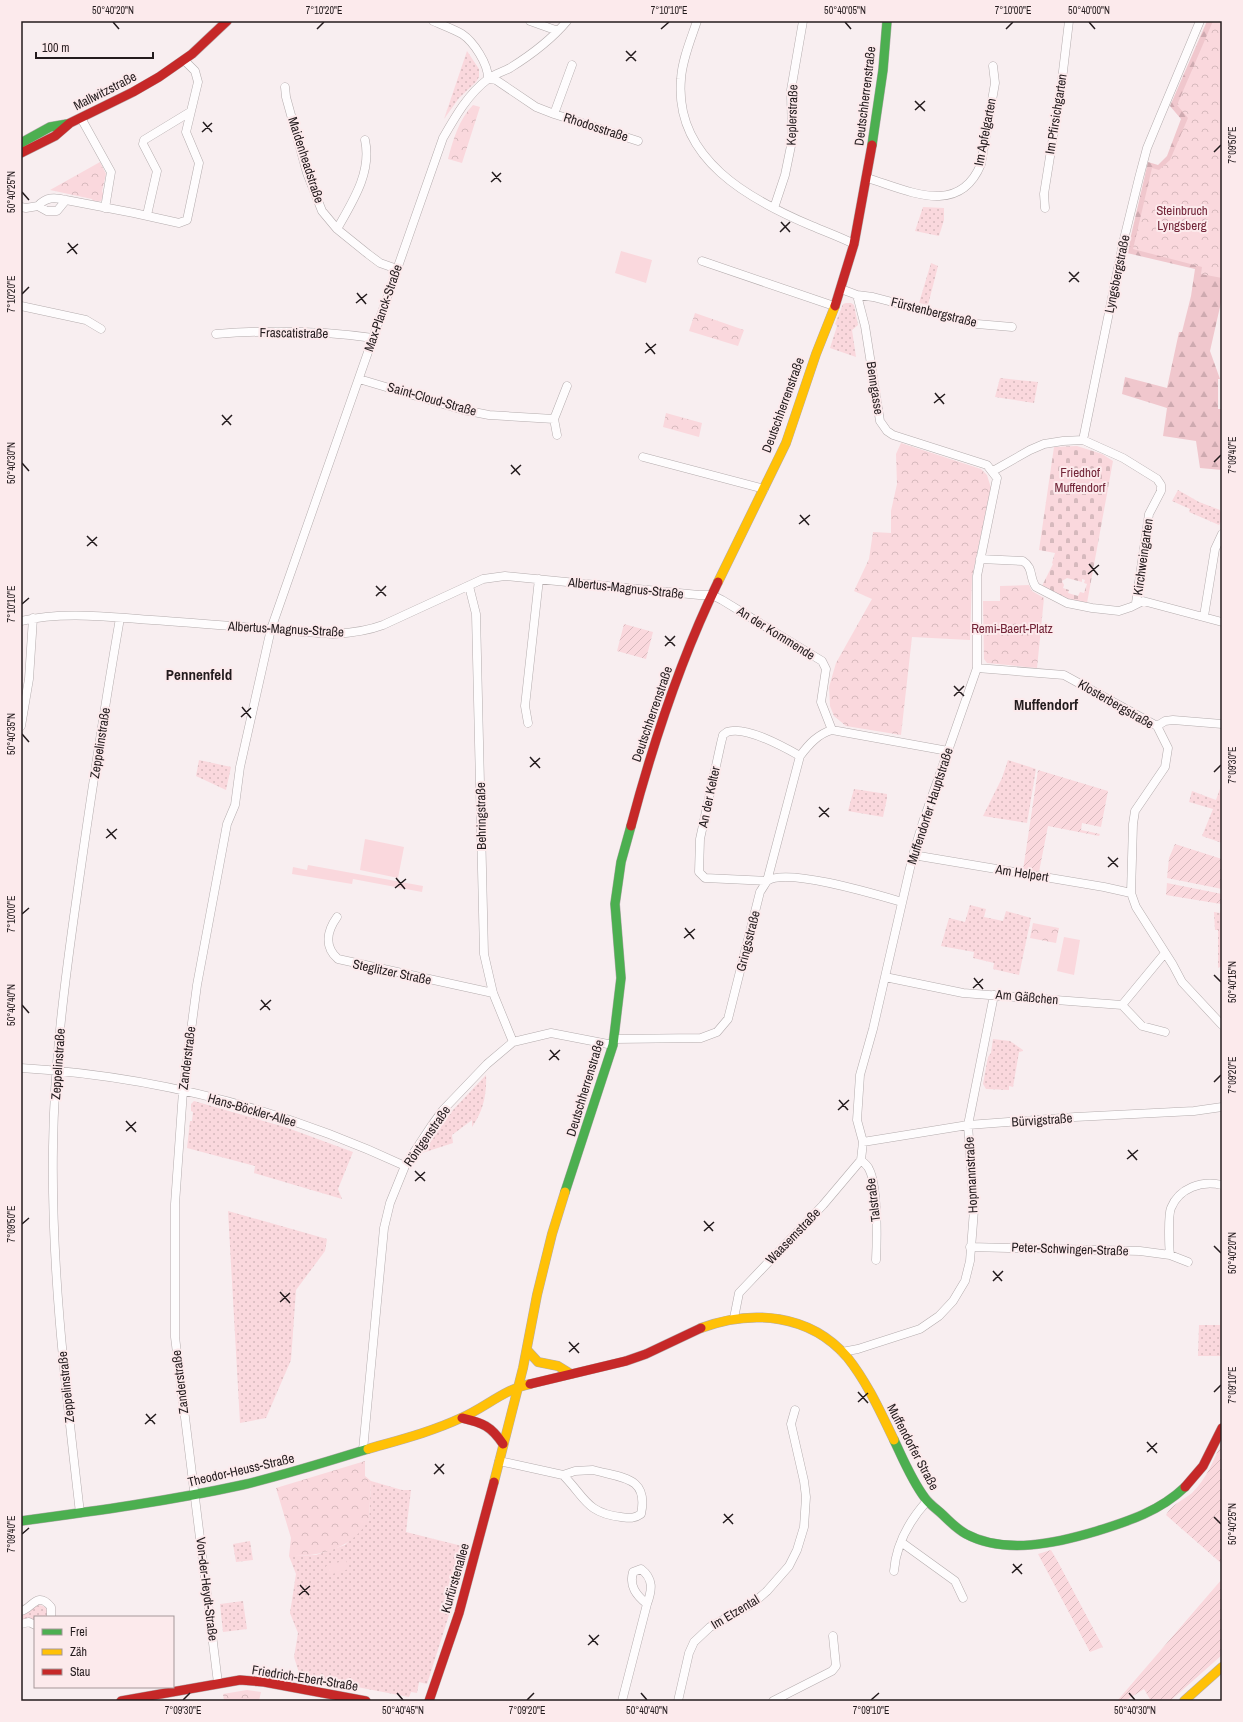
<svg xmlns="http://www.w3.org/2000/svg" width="1243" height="1722" viewBox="0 0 1243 1722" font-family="'Archivo Narrow',sans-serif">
<defs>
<pattern id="grass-dots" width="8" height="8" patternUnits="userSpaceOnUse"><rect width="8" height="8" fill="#fad8dd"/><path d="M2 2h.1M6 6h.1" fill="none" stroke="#d6b9bd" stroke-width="1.8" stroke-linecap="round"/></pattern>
<pattern id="forest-firs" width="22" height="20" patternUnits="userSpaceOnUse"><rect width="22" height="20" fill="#f0c7cd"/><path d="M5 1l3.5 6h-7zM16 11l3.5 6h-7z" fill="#ceaab0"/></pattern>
<pattern id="cemetery-stones" width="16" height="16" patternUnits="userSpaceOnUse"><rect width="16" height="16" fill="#fad8dd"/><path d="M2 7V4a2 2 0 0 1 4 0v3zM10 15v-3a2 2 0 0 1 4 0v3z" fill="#d6b9bd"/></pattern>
<pattern id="park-crowns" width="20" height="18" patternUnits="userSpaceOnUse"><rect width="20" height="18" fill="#fad8dd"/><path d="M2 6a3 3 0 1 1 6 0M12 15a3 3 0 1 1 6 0" fill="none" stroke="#d6b9bd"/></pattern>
<pattern id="garden-furrows" width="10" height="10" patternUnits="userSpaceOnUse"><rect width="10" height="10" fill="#fad8dd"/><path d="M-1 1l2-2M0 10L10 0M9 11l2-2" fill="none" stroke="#d6b9bd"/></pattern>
</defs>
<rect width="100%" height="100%" fill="#f8eef0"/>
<path fill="url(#grass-dots)" d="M467 51 479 69V77L476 82 459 98 444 119Z
M923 207 944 208V220L939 236 915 231Z
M931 263 938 266 928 305 919 303Z
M846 303H851L854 305 858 325 852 330 856 357 830 348 837 326 835 324 843 304Z
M1000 378 1038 382 1034 403 995 397Z
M1178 490 1199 502 1220 510 1222 514V520L1219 525 1189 512 1190 509 1172 501Z
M199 760 231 767 226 790 196 776Z
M1008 760 1036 769 1027 823 983 816 1002 778Z
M1222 783V843L1202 836 1213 809 1189 802 1192 791 1216 800Z
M854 789 887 794V798L883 817 848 811Z
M970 905 986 909 984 917 1003 921 1006 911 1031 918 1019 975 993 969 994 963 973 958 974 952 941 946 949 918 965 922Z
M1221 907 1222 966 1218 968V930H1215L1214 912 1220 913Z
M993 1039 1010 1041 1023 1050V1051L1019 1052 1013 1087 1009 1086V1090L986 1089 983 1084 988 1057 991 1053Z
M486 1075C487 1094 483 1112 472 1127V1120L452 1135 453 1143 422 1153 452 1111Z
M194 1101 285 1127 353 1152 338 1189 342 1199 254 1173 255 1166 187 1148 190 1121H192L193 1112 191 1111V1104Z
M228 1211 327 1239 325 1251 296 1290 291 1360 266 1418 240 1423Z
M1222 1288V1356H1198L1199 1325H1220Z
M371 1481 402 1490H411L406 1532 466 1547 463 1571 427 1684 419 1682 417 1693 411 1692 409 1697 300 1676 294 1657 298 1633 290 1613 296 1574 289 1556 316 1555 345 1545 369 1520Z
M250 1541 253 1560 236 1562 233 1544Z
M243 1601 247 1629 223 1632 220 1604Z
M39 1605C47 1606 47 1610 48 1617H35V1621L21 1620V1615C29 1613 32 1607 39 1605Z"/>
<path fill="url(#forest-firs)" d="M1207 21H1222V298L1210 351 1220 379H1218V409H1222V470L1200 468 1196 441 1163 436 1167 408 1122 394 1125 377 1167 388 1179 332H1182L1191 296 1195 269 1127 253 1148 162 1158 165 1167 156 1181 119 1170 106Z"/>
<path fill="url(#cemetery-stones)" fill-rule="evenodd" d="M1077 446 1102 454 1113 461 1087 603 1070 601 1042 586 1053 564 1052 563 1055 553 1039 550 1054 447ZM1067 578 1082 582V579L1085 580 1084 583 1087 584 1084 593 1080 592 1078 596 1068 593 1069 590 1063 588 1064 585 1062 581Z"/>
<path fill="url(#park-crowns)" d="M1213 21H1222V278L1201 274 1202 267 1133 249 1152 168 1159 170 1170 160 1188 118 1177 105Z
M473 105 480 107 462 163 448 159C453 140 459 119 473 105Z
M100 162 106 174 102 191 104 195 101 201 94 202 92 199 50 190Z
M695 313 744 330 738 346 689 331Z
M666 413 702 423 699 437 663 427Z
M901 443 981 469 987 475 991 488 972 577 970 640 912 637 901 735 846 726 834 716 830 706 829 687 836 663 872 599 854 591 869 559 873 532 891 533V511L897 484 896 454Z
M1029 585 1032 591 1044 598 1037 668 987 663 984 659 983 601H1000V586Z
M1033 923 1059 928 1056 943 1030 938Z
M365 1461V1476L371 1481 369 1520C350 1550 321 1556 289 1556L291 1538 276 1488Z
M247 1690 261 1692 259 1701H224L223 1694Z"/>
<path fill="url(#garden-furrows)" d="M624 624 653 632 646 659 617 651Z
M1038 770 1108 791 1101 827 1082 823 1081 830 1100 834 1099 836 1048 826 1039 872 1023 870Z
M1175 844 1222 859V889L1167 878 1169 858Z
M1167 883 1222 894V907L1221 904 1166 895Z
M1222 1441V1564L1166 1515C1171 1505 1183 1500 1192 1493 1207 1478 1214 1460 1222 1441Z
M1051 1550 1058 1562 1103 1647 1090 1652 1038 1554Z
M1222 1579V1655L1170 1701H1151L1144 1689 1125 1701H1117Z"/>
<path fill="#fad8dd" d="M621 251 652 260 646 283 615 273Z
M365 839 404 847 398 878 360 870Z
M308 865 423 886 422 892 353 879 352 884 292 874 293 867 307 870Z
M1064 937 1080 940 1074 975 1057 971Z
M346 1560 349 1569 329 1575 326 1566Z"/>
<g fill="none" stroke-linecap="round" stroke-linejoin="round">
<g stroke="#b4acad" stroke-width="9">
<path id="street" d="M433 21C442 25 453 29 462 34 474 42 488 64 488 78
M530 21 558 31
M697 21C691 39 682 60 681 79 674 159 750 200 812 226 826 232 840 237 854 244
M488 78 496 80 536 107 554 114 638 141
M285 87 286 97 307 173 322 211 337 229 368 254 380 263 397 269
M554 114 572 65
M81 118 111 172 105 208
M867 178C907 190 959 218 981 164L995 83 993 66
M38 206C46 197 54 197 66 200
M21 207 26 208 38 206 47 211H57L66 200 134 213 179 223 187 220 199 163 186 132 198 82 195 71 184 60
M774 208 785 175 792 141 791 90 803 21
M1045 208 1044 194 1061 88 1069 21
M147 215 157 171 143 144 144 140 190 112
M337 229C353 201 372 172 365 140
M702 261 834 306
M841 289 857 295 865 326 880 421 887 431 893 435 987 465 997 478 977 576V668L923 822 913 855 873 1029 860 1075 857 1120 863 1142 861 1160C864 1163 868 1166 869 1169 878 1186 877 1240 876 1260
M857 295 873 297 977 324 1012 327
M21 306 86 320 101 329
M216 334C267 330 322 331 373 338
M359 379 463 410 489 415 554 419 567 386
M554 419 557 435
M1083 440 1124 239 1139 178 1147 148 1159 119 1200 21
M643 457 764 489
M993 471 1030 450 1044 444 1063 441 1083 440 1123 458 1157 479 1161 485V491L1149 514 1136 603
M980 559 1023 561C1034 568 1029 578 1036 587L1067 603 1092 608 1119 611 1131 607 1143 601 1222 622
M469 586 476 614 484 954 493 993 513 1042
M1204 616 1215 549 1222 534
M21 621C63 611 109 617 152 620 213 624 273 630 334 634 351 633 367 631 383 625L483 579 505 576 699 595H712L722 600 822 661 826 669 821 702 832 730 948 751
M977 668 1064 675 1157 726 1168 748 1165 767 1135 811 1133 824 1131 893 1136 907 1173 965 1182 982 1222 1025
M528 723 525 706 539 579
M21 726 29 679 33 618
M1157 726 1165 721 1173 720 1222 724
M913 855 1104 887 1131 893
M767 881 705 878 699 872 700 839 721 743 723 735 727 732C745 725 784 747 800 756
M767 881 800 756C809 744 818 734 832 730
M337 917C327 931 324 947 338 959L493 993
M885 977 963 993 1122 1005 1165 953
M1122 1005 1142 1026 1165 1032
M614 1039 701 1038 717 1032 728 1019 760 892C762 889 765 884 767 881 786 867 878 895 902 902
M21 1068C154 1076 285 1110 405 1166
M863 1142 968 1125 1075 1117 1194 1111 1222 1107
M970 1247 1140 1251 1170 1255 1188 1262
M1170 1255C1169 1247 1168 1215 1171 1208 1179 1188 1202 1180 1222 1185
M734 1318 739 1293 823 1205 861 1160
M842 1352 858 1349 920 1329 939 1316 953 1301 965 1281 970 1261 974 1210 968 1125 994 995
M363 1450 384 1228 390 1203 405 1166 432 1125 443 1110 487 1064 513 1042 551 1033 613 1045
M499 1461 563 1475
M593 1470C621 1478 649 1476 641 1514 634 1519 629 1518 621 1517 586 1513 585 1497 563 1475L575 1471Z
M80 1513C66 1391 51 1270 53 1147 54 1063 65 979 77 895 90 802 104 710 120 618
M901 1542 955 1581 963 1598
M894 1571C896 1544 910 1520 927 1501
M21 1611C32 1609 37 1590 51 1607V1617
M21 1624 29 1622 35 1625
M218 1683 175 1337V1204L183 1091 197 985 227 824 235 805 240 767 271 629 443 138C455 117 468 94 488 79 494 74 503 72 510 68 531 55 551 40 567 21
M622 1701 647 1604C652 1590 654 1579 641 1569L633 1572C629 1586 636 1595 647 1604
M678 1701 689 1653 694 1642 710 1627 752 1604 767 1591 789 1566 797 1550 804 1527 806 1497 804 1481 791 1424 795 1410
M773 1701 832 1671 836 1666 833 1636"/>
</g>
<g stroke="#b4acad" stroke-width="10">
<path id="fast" d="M21 143 50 127 67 124
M872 145 883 70 887 21
M565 1192 613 1045 621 978 615 904 621 862 631 826
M894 1440C903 1459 912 1481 925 1498 930 1505 937 1509 943 1515 950 1522 957 1529 966 1534 1005 1555 1057 1543 1097 1531 1129 1521 1160 1511 1185 1487
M21 1521C95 1511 169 1501 242 1485 285 1475 326 1462 368 1449"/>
</g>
<g stroke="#b4acad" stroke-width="10">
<path id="slow" d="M718 582 786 443 816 354 835 306
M701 1328C752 1309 810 1314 847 1357 867 1382 880 1411 894 1440
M527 1350 538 1362 558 1366 571 1374
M368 1449C399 1440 431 1432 461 1418 485 1408 504 1389 530 1384
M494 1482 523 1368 537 1295 552 1234 565 1192
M1184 1701 1222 1667"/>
</g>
<g stroke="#b4acad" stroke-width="10">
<path id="jam" d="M21 153 55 136 70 123 133 92 159 77 192 54 227 21
M835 306 854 244 872 145
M631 826C653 743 680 660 718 582
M530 1384 626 1361 646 1354 701 1328
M462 1418C483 1423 491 1426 503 1444
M1185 1487 1203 1466 1222 1428
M121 1701 240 1680 264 1682 366 1701
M429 1701 459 1613 494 1482"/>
</g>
<use href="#street" stroke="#fefcfd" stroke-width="8"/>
<use href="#fast" stroke="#4caf50" stroke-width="9"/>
<use href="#slow" stroke="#ffc107" stroke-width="9"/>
<use href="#jam" stroke="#c62828" stroke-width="9"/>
</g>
<path fill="none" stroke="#231b1d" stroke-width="1.5" d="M113 22 119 29M845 22 851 29M1089 22 1095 29M317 29 324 22M661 29 669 22M1006 29 1013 22M626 51 636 61M626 61 636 51M915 101 925 111M915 110 925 101M203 122 212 132M202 132 212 123M1214 152 1221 145M492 172 501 182M491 182 501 173M22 192 29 200M781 222 790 232M780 232 790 222M68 243 77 254M67 253 78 244M1069 272 1079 282M1069 282 1079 272M357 293 366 304M22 294 29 287M356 303 367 294M646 343 655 354M645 353 656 344M935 393 944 404M934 403 945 394M222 415 231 425M222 425 232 415M1214 462 1221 455M22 463 29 471M511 465 520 475M511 474 521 465M800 515 809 525M799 524 810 515M87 536 97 546M87 546 97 537M1089 564 1098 575M1088 574 1099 565M376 586 386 596M376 596 386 586M22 604 29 598M665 636 675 646M665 646 675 636M954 686 964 696M954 696 964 686M242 707 251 718M241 717 251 708M22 734 29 742M530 757 540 768M530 767 540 758M1214 772 1221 765M819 807 829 817M819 817 829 808M107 829 116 839M106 838 117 829M1108 857 1118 867M1108 867 1118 858M396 878 405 889M395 888 406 879M22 914 29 908M685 928 694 939M684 938 695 929M1214 975 1221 982M974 978 983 989M973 988 983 979M261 1000 270 1010M22 1005 29 1013M260 1010 271 1000M550 1050 559 1060M549 1060 560 1050M1214 1082 1221 1075M839 1100 848 1110M838 1110 849 1100M126 1121 136 1132M126 1131 136 1122M1128 1150 1137 1160M1127 1159 1138 1150M415 1171 425 1181M415 1181 425 1172M704 1221 713 1231M22 1224 29 1218M704 1231 714 1222M1214 1246 1221 1253M993 1271 1002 1281M993 1281 1003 1271M280 1292 290 1303M280 1302 290 1293M569 1342 579 1353M569 1352 579 1343M858 1392 868 1403M1214 1392 1221 1385M858 1402 868 1393M146 1414 155 1424M145 1424 156 1414M1147 1442 1157 1453M1147 1452 1157 1443M435 1464 444 1474M434 1474 444 1464M724 1514 733 1524M1214 1517 1221 1524M723 1523 733 1514M22 1534 29 1528M1013 1564 1022 1574M1012 1573 1022 1564M300 1585 309 1595M299 1595 310 1586M589 1635 598 1645M588 1645 599 1635M397 1693 403 1700M641 1693 647 1700M1129 1693 1135 1700M183 1700 190 1693M527 1700 534 1693M871 1700 879 1693"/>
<g text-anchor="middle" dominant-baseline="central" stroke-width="4" stroke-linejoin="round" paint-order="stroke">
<g font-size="13" fill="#231b1d" stroke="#fceaec">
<text transform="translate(105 91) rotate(-27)">Mallwitzstraße</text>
<text transform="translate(865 96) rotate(-83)">Deutschherrenstraße</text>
<text transform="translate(1056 114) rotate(-81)">Im Pfirsichgarten</text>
<text transform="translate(792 115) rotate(-88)">Keplerstraße</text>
<text transform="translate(596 127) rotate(18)">Rhodosstraße</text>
<text transform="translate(985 132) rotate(-79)">Im Apfelgarten</text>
<text transform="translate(306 160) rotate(72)">Maidenheadstraße</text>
<text transform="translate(1117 274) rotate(-78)">Lyngsbergstraße</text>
<text transform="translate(383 308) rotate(-71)">Max-Planck-Straße</text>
<text transform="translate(934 312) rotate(14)">Fürstenbergstraße</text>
<text transform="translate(294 333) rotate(1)">Frascatistraße</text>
<text transform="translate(875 388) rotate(81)">Benngasse</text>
<text transform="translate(432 399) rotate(16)">Saint-Cloud-Straße</text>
<text transform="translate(783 405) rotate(-70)">Deutschherrenstraße</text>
<text transform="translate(1143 557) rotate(-82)">Kirchweingarten</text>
<text transform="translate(626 588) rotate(6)">Albertus-Magnus-Straße</text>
<text transform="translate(286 629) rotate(3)">Albertus-Magnus-Straße</text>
<text transform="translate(776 633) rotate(32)">An der Kommende</text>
<text transform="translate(1116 704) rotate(30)">Klosterbergstraße</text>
<text transform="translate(652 714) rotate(-71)">Deutschherrenstraße</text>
<text transform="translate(100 743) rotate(-81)">Zeppelinstraße</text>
<text transform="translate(709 797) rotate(-78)">An der Kelter</text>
<text transform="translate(930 806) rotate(-72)">Muffendorfer Hauptstraße</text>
<text transform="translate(481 816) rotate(-91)">Behringstraße</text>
<text transform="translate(1022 873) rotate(9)">Am Helpert</text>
<text transform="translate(748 941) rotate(-76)">Gringsstraße</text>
<text transform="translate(392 972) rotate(12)">Steglitzer Straße</text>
<text transform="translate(1027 997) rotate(5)">Am Gäßchen</text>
<text transform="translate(187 1058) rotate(-83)">Zanderstraße</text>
<text transform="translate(58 1064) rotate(-86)">Zeppelinstraße</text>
<text transform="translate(585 1088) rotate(-73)">Deutschherrenstraße</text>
<text transform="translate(252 1110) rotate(16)">Hans-Böckler-Allee</text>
<text transform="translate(1042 1120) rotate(-4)">Bürvigstraße</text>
<text transform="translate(427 1136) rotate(-55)">Röntgenstraße</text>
<text transform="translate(971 1175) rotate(-93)">Hopmannstraße</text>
<text transform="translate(873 1200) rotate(-97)">Talstraße</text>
<text transform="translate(793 1236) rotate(-46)">Waasemstraße</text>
<text transform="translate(1070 1249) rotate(2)">Peter-Schwingen-Straße</text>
<text transform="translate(180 1382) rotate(-97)">Zanderstraße</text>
<text transform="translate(66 1387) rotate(-96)">Zeppelinstraße</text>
<text transform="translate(913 1447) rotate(62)">Muffendorfer Straße</text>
<text transform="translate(241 1470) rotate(-13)">Theodor-Heuss-Straße</text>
<text transform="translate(455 1578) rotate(-74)">Kurfürstenallee</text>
<text transform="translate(207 1589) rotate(83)">Von-der-Heydt-Straße</text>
<text transform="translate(735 1612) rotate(-31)">Im Etzental</text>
<text transform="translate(305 1678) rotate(9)">Friedrich-Ebert-Straße</text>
</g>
<g font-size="13" fill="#722538" stroke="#fceaec">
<text x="1182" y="210">Steinbruch<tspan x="1182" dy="15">Lyngsberg</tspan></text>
<text x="1080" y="472">Friedhof<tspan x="1080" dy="15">Muffendorf</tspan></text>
<text x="1012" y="628">Remi-Baert-Platz</text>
</g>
<g font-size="15" font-weight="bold" fill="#231b1d" stroke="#fceaec">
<text x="199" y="674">Pennenfeld</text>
<text x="1046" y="704">Muffendorf</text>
</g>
</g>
<rect width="1243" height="1722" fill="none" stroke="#fceaec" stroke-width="44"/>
<rect x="34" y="1616" width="140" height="72" fill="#fceaec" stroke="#a59799"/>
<rect x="42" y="1629" width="20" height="6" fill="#4caf50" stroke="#a59799"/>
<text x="70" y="1636" font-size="12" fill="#231b1d">Frei</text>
<rect x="42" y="1649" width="20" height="6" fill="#ffc107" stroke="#a59799"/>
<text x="70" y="1656" font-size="12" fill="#231b1d">Zäh</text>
<rect x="42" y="1669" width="20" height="6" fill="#c62828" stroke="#a59799"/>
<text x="70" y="1676" font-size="12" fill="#231b1d">Stau</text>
<path d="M36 52v6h117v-6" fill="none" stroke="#231b1d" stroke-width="2"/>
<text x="42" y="52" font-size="12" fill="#231b1d" stroke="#fceaec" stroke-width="3" paint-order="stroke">100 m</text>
<rect x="22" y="22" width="1199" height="1678" fill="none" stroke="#231b1d" stroke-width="1.5"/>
<g font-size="10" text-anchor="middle" fill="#231b1d">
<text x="113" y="14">50°40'20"N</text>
<text x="324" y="14">7°10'20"E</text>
<text x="669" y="14">7°10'10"E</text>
<text x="845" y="14">50°40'05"N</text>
<text x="1013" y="14">7°10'00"E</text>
<text x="1089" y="14">50°40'00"N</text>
<text transform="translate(1232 145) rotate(-90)" y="4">7°09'50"E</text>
<text transform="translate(11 192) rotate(-90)" y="4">50°40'25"N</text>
<text transform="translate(11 294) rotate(-90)" y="4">7°10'20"E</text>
<text transform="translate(1232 455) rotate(-90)" y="4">7°09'40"E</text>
<text transform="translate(11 463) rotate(-90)" y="4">50°40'30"N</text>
<text transform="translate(11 604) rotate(-90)" y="4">7°10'10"E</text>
<text transform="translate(11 734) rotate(-90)" y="4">50°40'35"N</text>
<text transform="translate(1232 765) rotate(-90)" y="4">7°09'30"E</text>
<text transform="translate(11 914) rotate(-90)" y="4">7°10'00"E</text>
<text transform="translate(1232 982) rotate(-90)" y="4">50°40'15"N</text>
<text transform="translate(11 1005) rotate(-90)" y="4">50°40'40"N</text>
<text transform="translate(1232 1075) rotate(-90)" y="4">7°09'20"E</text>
<text transform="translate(11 1224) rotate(-90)" y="4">7°09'50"E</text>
<text transform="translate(1232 1253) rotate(-90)" y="4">50°40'20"N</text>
<text transform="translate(1232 1385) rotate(-90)" y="4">7°09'10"E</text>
<text transform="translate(1232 1524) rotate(-90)" y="4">50°40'25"N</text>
<text transform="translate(11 1534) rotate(-90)" y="4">7°09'40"E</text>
<text x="183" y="1714">7°09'30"E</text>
<text x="403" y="1714">50°40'45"N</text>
<text x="527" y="1714">7°09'20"E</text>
<text x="647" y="1714">50°40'40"N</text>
<text x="871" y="1714">7°09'10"E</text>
<text x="1135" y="1714">50°40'30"N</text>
</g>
</svg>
